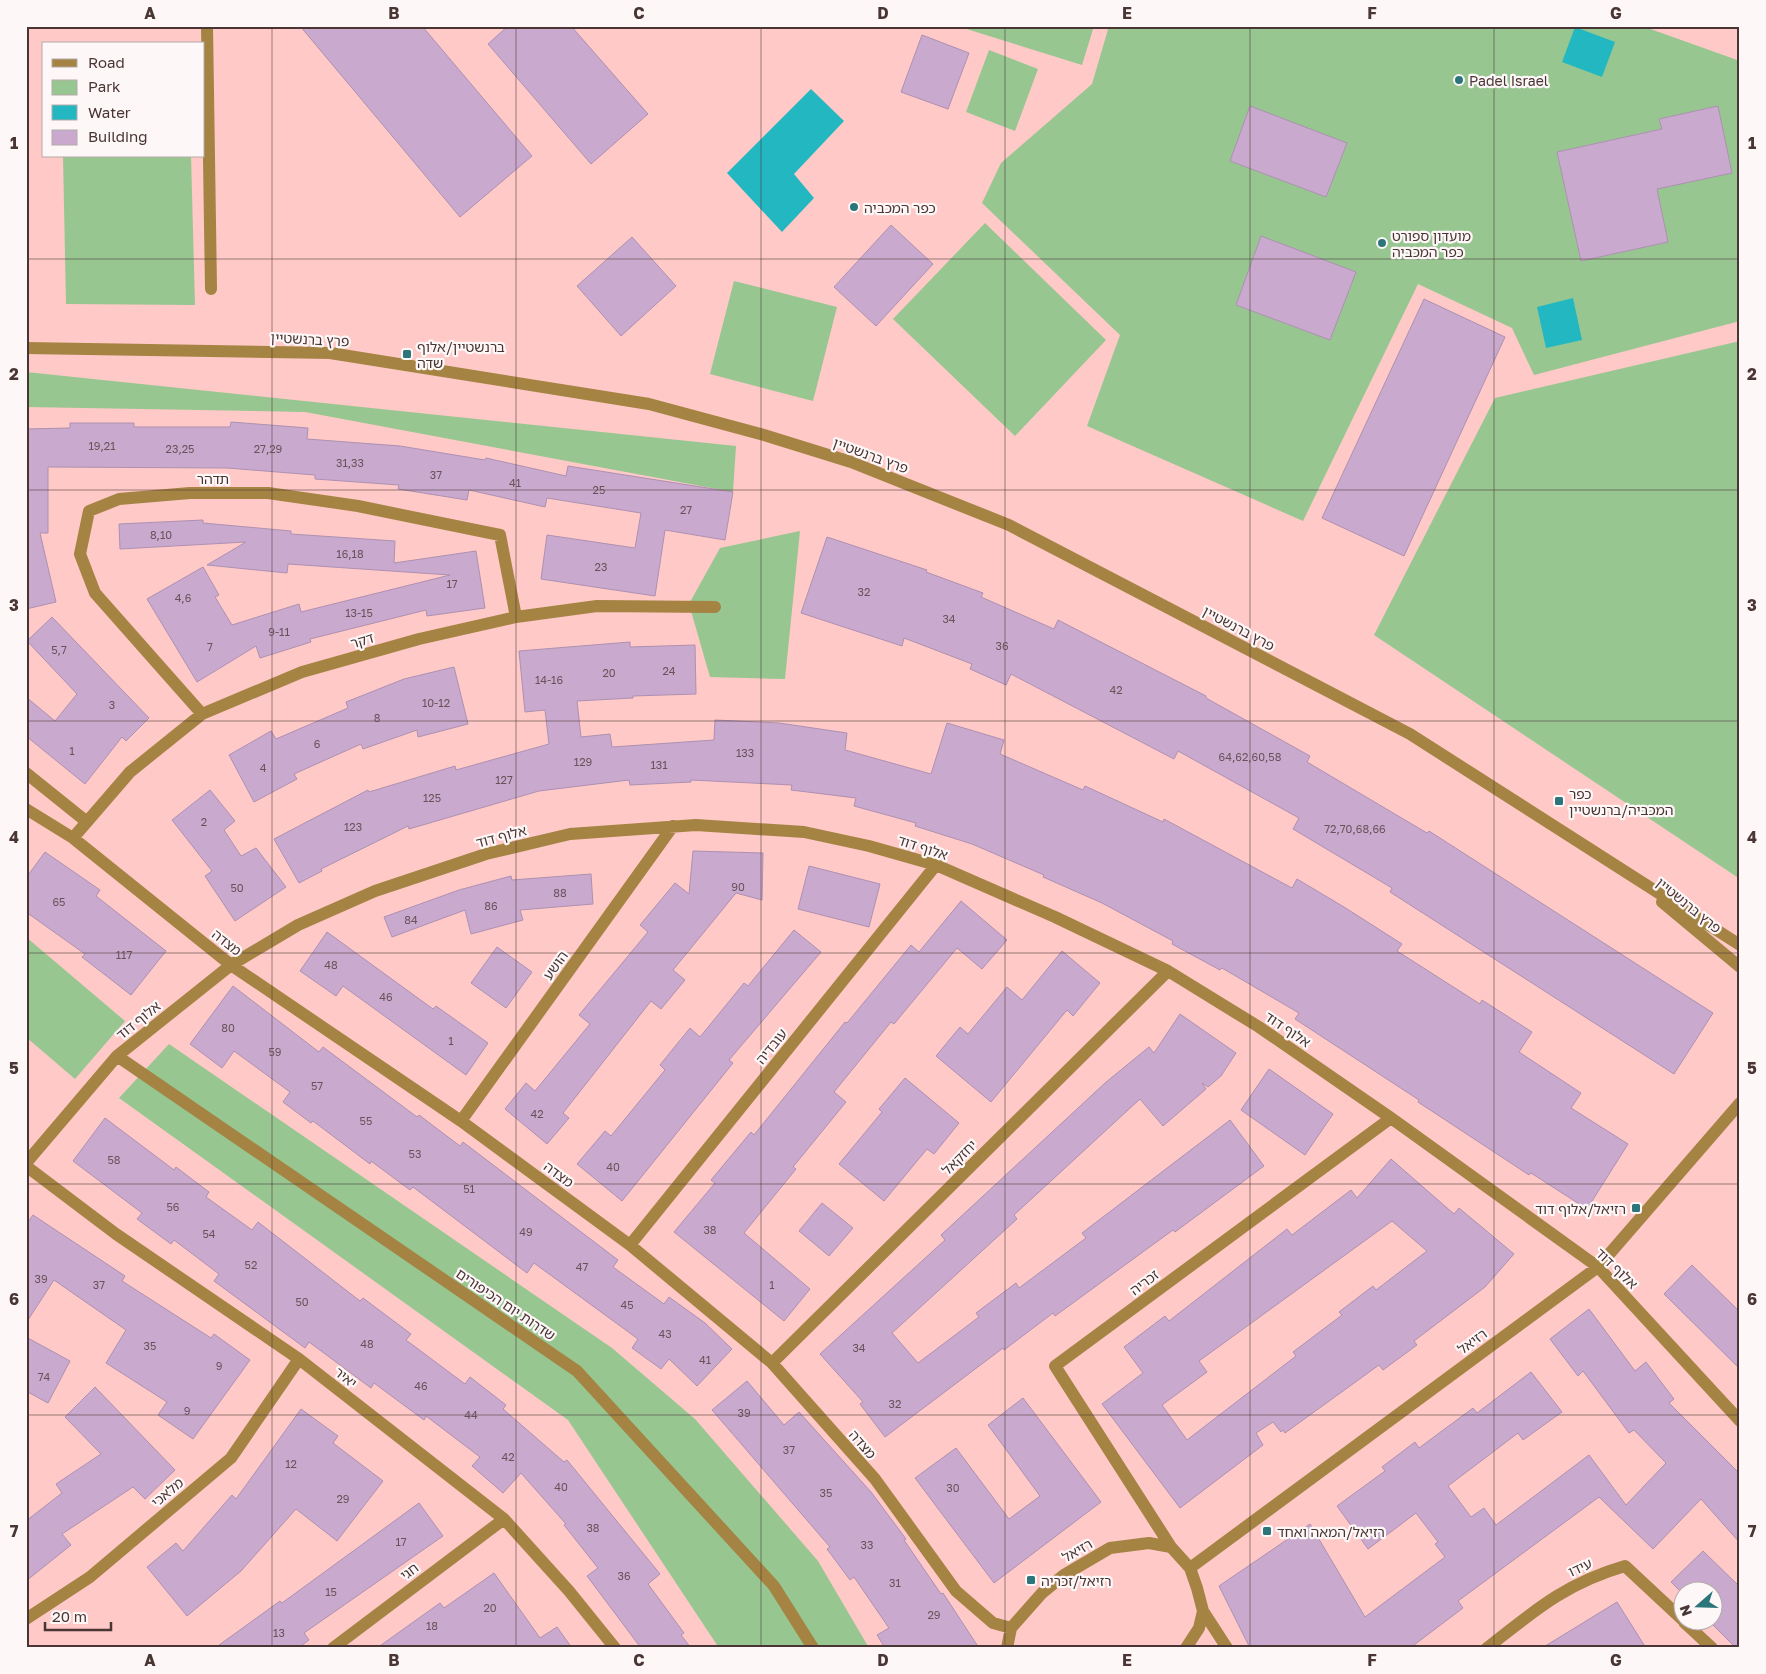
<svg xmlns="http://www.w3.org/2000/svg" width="1766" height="1674" viewBox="0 0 1766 1674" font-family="'Golos Text','Noto Sans Hebrew',sans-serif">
<rect width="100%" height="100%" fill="#fec9c6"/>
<path fill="#97c691" d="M957 26H1094L1082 65Z
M1109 26H1642L1740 61V321L1534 375 1512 328 1418 284 1303 521 1087 426 1120 335 982 203 1001 163 1092 84Z
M989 50 1038 69 1015 131 966 112Z
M63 156H191L195 305 66 304Z
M985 223 1106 340 1015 436 893 319Z
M734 281 837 307 813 401 710 374Z
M1740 341V879L1374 635 1495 398Z
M26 372 736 446 733 492 305 412 26 407Z
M800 531 785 679 710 677 689 604 720 548Z
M26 937 125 1021 75 1079 26 1037Z
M169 1044 612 1348 695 1419 818 1561 869 1648H719L568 1420 119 1098Z"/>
<path fill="#23b8c1" d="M1575 27 1615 42 1602 77 1562 62Z
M811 89 844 121 794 174 814 198 782 232 727 173Z
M1573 298 1582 340 1546 348 1537 307Z"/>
<path fill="#c9aace" stroke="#ae90b2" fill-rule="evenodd" d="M300 26H422L532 156 460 217Z
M508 26H571L648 114 591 164 488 44Z
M922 35 969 53 948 109 901 92Z
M1250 106 1347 143 1326 197 1230 161Z
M1718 106 1732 173 1657 189 1668 242 1581 261 1557 152 1662 129 1659 119Z
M891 225 933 264 876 326 834 287Z
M1261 236 1356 272 1330 340 1236 305Z
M632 237 676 286 621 336 577 286Z
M1424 299 1505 337 1404 556 1322 518Z
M231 422 308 428 307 439 400 446 485 460 486 458 566 476 568 466 733 492 725 540 665 530 655 596 541 579 547 535 635 548 641 513 547 498 545 507 469 490 467 500 398 489 399 485 315 479V475L227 468 48 467V533H40L56 602 26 609V429L70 428V423H134V427H230Z
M203 520V523L291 531V534L395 541 394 563 476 551 485 608 427 616 426 610 310 639 311 642 260 658 256 646 197 682 147 599 203 567 219 595 215 597 232 625 299 604 301 612 450 575 288 564 287 573 207 565 246 542 120 549 119 524Z
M827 537 927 570 926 572 983 593 981 597 1054 629 1058 620 1206 696V698L1310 756 1307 762 1427 833 1429 831 1713 1013 1674 1074 1390 892 1392 888 1293 829 1299 818 1178 751 1174 759 1011 674 1006 685 970 669 972 664 904 638 902 646 801 613Z
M52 617 149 718 126 741 122 737 85 784 26 736V697L55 721 77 694 27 641Z
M630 642V647L695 645 696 694 633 696V698L577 701 581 737 610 734 612 747 714 740 715 720 779 723 847 733 845 750 931 774 947 723 1004 740 1000 754 1083 790 1085 786 1163 822 1164 819 1292 888 1297 879 1344 907 1402 944 1397 951 1480 1004 1482 1000 1532 1032 1519 1052 1581 1093 1571 1108 1628 1144 1587 1209 1531 1173 1529 1175 1418 1102 1419 1100 1295 1019 1299 1013 1222 968 1220 970 1172 944 1173 941 1102 903 1043 877 1044 875 972 844 915 826 916 823 854 806 856 798 791 790 792 785 691 780V782L630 785 629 780 539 791 409 829 408 826 321 869 322 871 299 883 274 839 368 790 369 792 455 766 456 770 549 744 545 710 525 712 519 651Z
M454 667 468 724 418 737 417 730 363 749 361 744 294 774 297 779 254 802 229 755 271 731 276 739 348 708 346 702 404 679Z
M210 790 235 821 224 830 241 856 256 848 286 887 235 921 205 876 212 871 172 820Z
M693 851 763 853 762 900 736 893 673 970 685 980 661 1009 651 1001 563 1113 569 1118 547 1144 505 1109 526 1083 535 1091 590 1024 579 1015 648 932 640 925 675 883 689 894Z
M45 852 100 890 96 896 166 951 131 995 82 957 85 954 26 912V878Z
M809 866 880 884 869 927 798 909Z
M591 874 593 904 520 910 523 920 471 934 465 910 392 937 384 917 459 890 511 876 512 880Z
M961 901 1007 940 982 969 957 948 894 1024 891 1022 834 1092 846 1102 793 1167 796 1169 744 1233 810 1289 784 1321 674 1232 715 1183 711 1180 751 1132 754 1135 845 1022 847 1023 911 945 919 952Z
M794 930 821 952 729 1060 733 1063 622 1201 577 1164 605 1131 611 1136 665 1070 660 1065 690 1028 700 1037 744 983 748 986Z
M327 932 433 1009 436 1006 488 1043 466 1075 343 986 336 996 300 971Z
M497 947 532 972 506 1008 471 983Z
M1062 951 1100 983 1073 1016 1067 1010 991 1102 936 1056 960 1027 968 1034 1007 987 1022 1000Z
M233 986 319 1052 323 1047 417 1117 419 1115 460 1146 463 1142 618 1260 613 1267 664 1304 669 1297 705 1323 732 1349 697 1386 669 1359 661 1369 632 1348 638 1339 534 1263 527 1273 413 1187 410 1190 371 1161 370 1164 313 1121 311 1123 283 1102 290 1092 234 1051 222 1068 190 1044Z
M1180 1014 1236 1053 1221 1076 1208 1087 1202 1083 1206 1089 1163 1126 1140 1099 1014 1215 1017 1219 892 1333 918 1363 979 1317 976 1313 1016 1283 1019 1288 1086 1238 1082 1233 1230 1120 1264 1166 1175 1232 1173 1230 1055 1316 1053 1313 1004 1350 1003 1348 885 1437 860 1404 863 1402 820 1354 945 1240 941 1235 1105 1083 1149 1047 1154 1053Z
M1269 1069 1333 1114 1305 1155 1241 1110Z
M905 1078 959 1123 934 1154 927 1149 884 1201 839 1164 882 1112 879 1109Z
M105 1118 174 1170 176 1167 209 1192 206 1197 252 1230 258 1222 360 1301 363 1298 411 1334 406 1340 465 1384 470 1377 506 1405 503 1409 564 1462 567 1460 660 1574 648 1584 684 1633 681 1635 691 1648H641L587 1576 598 1568 564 1525 566 1524 521 1473 503 1493 472 1466 480 1457 426 1416 424 1420 374 1383 371 1388 309 1342 305 1348 214 1281 219 1274 174 1240 171 1244 137 1219 142 1213 73 1161Z
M1391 1159 1454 1214 1459 1208 1514 1254 1485 1287 1414 1341 1417 1345 1383 1370 1379 1365 1285 1433 1283 1430 1281 1432 1273 1422 1256 1433 1263 1445 1180 1508 1102 1404 1143 1373 1124 1347 1165 1316 1169 1321 1287 1229 1292 1235 1351 1190 1357 1198ZM1392 1221 1427 1251 1376 1290 1373 1286 1339 1312 1342 1315 1293 1352 1296 1356 1187 1440 1162 1405 1207 1372 1199 1361Z
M822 1203 853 1228 829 1256 799 1231Z
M33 1215 125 1276 122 1281 211 1338 214 1334 250 1360 193 1439 158 1415 167 1402 106 1363 126 1330 54 1280 26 1323V1225Z
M1692 1265 1740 1312V1369L1664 1294Z
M1589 1309 1635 1371 1646 1362 1674 1399 1669 1403 1740 1474V1543L1701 1499 1653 1549 1599 1497 1458 1601 1463 1608 1410 1648H1250L1219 1586 1310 1524 1365 1617 1445 1557 1435 1544 1438 1542 1416 1513 1368 1549 1337 1506 1385 1471 1382 1467 1415 1442 1419 1448 1473 1408 1477 1413 1531 1372 1562 1412 1523 1440 1518 1433 1448 1486 1471 1517 1484 1508 1496 1525 1589 1455 1626 1505 1666 1463 1634 1430 1629 1433 1583 1371 1578 1376 1550 1339Z
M26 1337 70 1361 48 1403 26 1391Z
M747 1381 784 1425 799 1412 871 1492 906 1539 904 1540 941 1594 943 1593 979 1648H885L877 1635 889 1628 854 1577 850 1580 827 1549 830 1547 712 1410Z
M95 1387 175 1470 145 1499 133 1487 62 1534 71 1545 26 1581V1521L62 1493 56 1484 101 1454 65 1417Z
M1023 1398 1101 1502 994 1583 915 1478 956 1448 1009 1519 1040 1496 988 1425Z
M301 1409 338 1436 333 1443 383 1481 337 1541 296 1509 241 1571 187 1616 147 1567 176 1543 183 1551 232 1495 236 1499Z
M419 1503 443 1536 304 1633 309 1640 298 1648H215L280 1601 282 1603Z
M1703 1551 1740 1587V1648H1736L1710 1622H1714V1592H1684V1595L1671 1582Z
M494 1573 540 1638 557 1627 572 1648H377L440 1603 444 1608Z
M1617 1602 1646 1648H1542Z"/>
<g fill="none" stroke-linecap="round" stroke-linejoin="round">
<path stroke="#a58343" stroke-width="12" d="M207 26 211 289
M26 348 330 353 649 404 764 435 851 462 1009 525 1410 734 1740 945
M202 714 95 593 80 554 89 511 119 499 190 493H268L358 506 500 535 516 617
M26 773 87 822
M26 809 73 838 231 965 461 1121 630 1245 772 1363 875 1479 956 1591 993 1623 1011 1628
M73 838 130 772 202 714 302 672 419 639 516 617 597 606 715 607
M1662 902 1740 967
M117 1056 577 1371 774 1586 813 1648
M461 1121 673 826
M26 1163 117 1056 231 965 298 925 375 891 486 854 570 834 696 825 804 832 869 846 936 865 1055 917 1168 971 1259 1027 1391 1118 1598 1267 1740 1421
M26 1166 116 1234 299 1359 504 1519 569 1591 615 1648
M630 1245 936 865
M772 1363 1168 971
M1171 1547 1055 1366 1391 1118
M1190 1568 1598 1267 1740 1103
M1203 1611 1227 1648
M26 1619 90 1577 231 1458 299 1359
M1684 1622 1712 1648
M333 1648 504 1519
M1007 1648 1011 1628 1042 1593 1064 1575 1110 1548 1149 1543 1171 1547 1190 1568 1197 1588 1203 1611 1199 1628 1186 1648
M1487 1648C1534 1611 1566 1583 1625 1566L1684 1621"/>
</g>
<path fill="none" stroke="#493534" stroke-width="1" stroke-opacity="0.55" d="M272 26V1648M516 26V1648M761 26V1648M1005 26V1648M1250 26V1648M1494 26V1648M26 259H1740M26 490H1740M26 721H1740M26 953H1740M26 1184H1740M26 1415H1740"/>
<g fill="#2c757b" stroke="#fdf7f7" stroke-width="2">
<circle cx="1459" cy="80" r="5"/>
<circle cx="854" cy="207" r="5"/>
<circle cx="1382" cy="243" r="5"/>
<rect x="402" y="349" width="10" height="10" rx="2.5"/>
<rect x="1554" y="796" width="10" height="10" rx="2.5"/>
<rect x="1631" y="1203" width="10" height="10" rx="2.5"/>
<rect x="1262" y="1526" width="10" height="10" rx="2.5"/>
<rect x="1026" y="1575" width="10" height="10" rx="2.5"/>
</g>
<g text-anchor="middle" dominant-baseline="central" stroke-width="4.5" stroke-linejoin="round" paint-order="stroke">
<g font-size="11" fill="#69525a">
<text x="102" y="445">19,21</text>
<text x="180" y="448">23,25</text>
<text x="268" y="448">27,29</text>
<text x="350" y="462">31,33</text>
<text x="436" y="474">37</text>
<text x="515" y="482">41</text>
<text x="599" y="489">25</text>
<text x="686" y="509">27</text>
<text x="161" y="534">8,10</text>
<text x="350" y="553">16,18</text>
<text x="601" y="566">23</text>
<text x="452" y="583">17</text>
<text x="864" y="591">32</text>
<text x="183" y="597">4,6</text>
<text x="359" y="612">13-15</text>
<text x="949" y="618">34</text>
<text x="279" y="631">9-11</text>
<text x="1002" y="645">36</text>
<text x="210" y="646">7</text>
<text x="59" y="649">5,7</text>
<text x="669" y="670">24</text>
<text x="609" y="672">20</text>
<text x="549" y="679">14-16</text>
<text x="1116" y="689">42</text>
<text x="436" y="702">10-12</text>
<text x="112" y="704">3</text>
<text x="377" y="717">8</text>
<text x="317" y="743">6</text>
<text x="72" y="750">1</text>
<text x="745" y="752">133</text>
<text x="1250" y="756">64,62,60,58</text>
<text x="583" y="761">129</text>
<text x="659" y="764">131</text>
<text x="263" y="767">4</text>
<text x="504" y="779">127</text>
<text x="432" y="797">125</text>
<text x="204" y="821">2</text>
<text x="353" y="826">123</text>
<text x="1355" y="828">72,70,68,66</text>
<text x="738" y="886">90</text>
<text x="237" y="887">50</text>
<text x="560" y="892">88</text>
<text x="59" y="901">65</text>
<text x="491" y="905">86</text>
<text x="411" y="919">84</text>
<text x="124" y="954">117</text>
<text x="331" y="964">48</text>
<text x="386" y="996">46</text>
<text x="228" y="1027">80</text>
<text x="451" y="1040">1</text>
<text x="275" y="1051">59</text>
<text x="317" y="1085">57</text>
<text x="537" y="1113">42</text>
<text x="366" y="1120">55</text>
<text x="415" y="1153">53</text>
<text x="114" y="1159">58</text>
<text x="613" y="1166">40</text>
<text x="469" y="1188">51</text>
<text x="173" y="1206">56</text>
<text x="710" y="1229">38</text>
<text x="526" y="1231">49</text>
<text x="209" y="1233">54</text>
<text x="251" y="1264">52</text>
<text x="582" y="1266">47</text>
<text x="41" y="1278">39</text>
<text x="99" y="1284">37</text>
<text x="772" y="1284">1</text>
<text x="302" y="1301">50</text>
<text x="627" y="1304">45</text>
<text x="665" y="1333">43</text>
<text x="367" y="1343">48</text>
<text x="150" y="1345">35</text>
<text x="859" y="1347">34</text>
<text x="705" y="1359">41</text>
<text x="219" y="1365">9</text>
<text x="44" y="1376">74</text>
<text x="421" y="1385">46</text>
<text x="895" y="1403">32</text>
<text x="187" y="1410">9</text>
<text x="744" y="1412">39</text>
<text x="471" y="1414">44</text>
<text x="789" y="1449">37</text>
<text x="508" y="1456">42</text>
<text x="291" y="1463">12</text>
<text x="561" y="1486">40</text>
<text x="953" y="1487">30</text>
<text x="826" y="1492">35</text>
<text x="343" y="1498">29</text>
<text x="593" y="1527">38</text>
<text x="401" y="1541">17</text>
<text x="867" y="1544">33</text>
<text x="624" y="1575">36</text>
<text x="895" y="1582">31</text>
<text x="331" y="1591">15</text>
<text x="490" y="1607">20</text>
<text x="934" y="1614">29</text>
<text x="432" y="1625">18</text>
<text x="279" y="1632">13</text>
</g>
<g font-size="14" fill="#493534" stroke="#fdf7f7" text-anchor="start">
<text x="1469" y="80">Padel Israel</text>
<text x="864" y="207">כפר המכביה</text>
<text x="1392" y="235">מועדון ספורט<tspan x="1392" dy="16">כפר המכביה</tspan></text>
<text x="417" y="346">ברנשטיין/אלוף<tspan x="417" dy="16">שדה</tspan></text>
<text x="1569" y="793">כפר<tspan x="1569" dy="16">המכביה/ברנשטיין</tspan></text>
<text x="1626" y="1208" text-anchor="end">רזיאל/אלוף דוד</text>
<text x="1277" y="1531">רזיאל/המאה ואחד</text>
<text x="1041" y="1580">רזיאל/זכריה</text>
</g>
<g font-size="14" fill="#493534" stroke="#fdf7f7">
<text transform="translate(310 339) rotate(3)">פרץ ברנשטיין</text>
<text transform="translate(871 455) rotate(20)">פרץ ברנשטיין</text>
<text x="213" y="478">תדהר</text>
<text transform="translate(1239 628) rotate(28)">פרץ ברנשטיין</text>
<text transform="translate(362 640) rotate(-16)">דקר</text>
<text transform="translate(501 836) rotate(-15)">אלוף דוד</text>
<text transform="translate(923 847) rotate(18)">אלוף דוד</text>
<text transform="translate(1689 905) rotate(39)">פרץ ברנשטיין</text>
<text transform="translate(227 942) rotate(38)">מצדה</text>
<text transform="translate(555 965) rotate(-54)">הושע</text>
<text transform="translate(138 1020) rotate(-39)">אלוף דוד</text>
<text transform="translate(1288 1029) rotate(34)">אלוף דוד</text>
<text transform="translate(771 1046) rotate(-51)">עובדיה</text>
<text transform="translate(959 1157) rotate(-45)">יחזקאל</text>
<text transform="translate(559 1174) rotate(36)">מצדה</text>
<text transform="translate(1617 1268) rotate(44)">אלוף דוד</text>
<text transform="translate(1144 1282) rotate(-37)">זכריה</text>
<text transform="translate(506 1304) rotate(34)">שדרות יום הכיפורים</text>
<text transform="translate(1472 1341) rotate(-36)">רזיאל</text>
<text transform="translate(346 1377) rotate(38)">יאיר</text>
<text transform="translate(863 1444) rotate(49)">מצדה</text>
<text transform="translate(167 1492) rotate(-40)">מלאכי</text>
<text transform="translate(1077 1550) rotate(-30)">רזיאל</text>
<text transform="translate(1580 1567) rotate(-25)">עידו</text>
<text transform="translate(409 1571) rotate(-37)">חגי</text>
</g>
</g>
<rect width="1766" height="1674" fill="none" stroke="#fdf7f7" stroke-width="55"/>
<rect x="42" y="42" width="162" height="115" fill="#fdf7f7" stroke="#b5a9a9"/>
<rect x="52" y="59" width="25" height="8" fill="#a58343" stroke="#b5a9a9"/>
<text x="88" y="68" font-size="15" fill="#493534">Road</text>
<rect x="52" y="80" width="25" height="15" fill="#97c691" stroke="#b5a9a9"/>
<text x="88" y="92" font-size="15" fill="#493534">Park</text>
<rect x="52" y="105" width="25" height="15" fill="#23b8c1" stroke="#b5a9a9"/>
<text x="88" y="118" font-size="15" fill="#493534">Water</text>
<rect x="52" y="130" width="25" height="15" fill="#c9aace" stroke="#b5a9a9"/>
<text x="88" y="142" font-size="15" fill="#493534">Building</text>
<g transform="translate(1698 1606) rotate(250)"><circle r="24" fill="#fdf7f7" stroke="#b5a9a9"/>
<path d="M0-4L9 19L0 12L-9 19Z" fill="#2c757b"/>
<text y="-8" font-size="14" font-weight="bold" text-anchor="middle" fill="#493534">N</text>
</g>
<path d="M45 1622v8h66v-8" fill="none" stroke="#493534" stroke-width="2.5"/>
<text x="52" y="1622" font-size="15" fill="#493534" stroke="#fdf7f7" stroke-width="4" paint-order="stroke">20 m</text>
<rect x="28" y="28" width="1710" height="1618" fill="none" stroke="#493534" stroke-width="2"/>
<g font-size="16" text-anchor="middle" font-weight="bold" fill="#493534">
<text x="150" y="19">A</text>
<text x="394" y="19">B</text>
<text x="639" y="19">C</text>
<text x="883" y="19">D</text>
<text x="1127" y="19">E</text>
<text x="1372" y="19">F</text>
<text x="1616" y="19">G</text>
<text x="14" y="149">1</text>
<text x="1752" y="149">1</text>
<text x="14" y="380">2</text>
<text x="1752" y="380">2</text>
<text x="14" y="611">3</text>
<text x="1752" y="611">3</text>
<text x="14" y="843">4</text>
<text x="1752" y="843">4</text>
<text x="14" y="1074">5</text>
<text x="1752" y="1074">5</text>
<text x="14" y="1305">6</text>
<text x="1752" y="1305">6</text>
<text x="14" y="1537">7</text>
<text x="1752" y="1537">7</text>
<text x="150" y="1666">A</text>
<text x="394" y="1666">B</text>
<text x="639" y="1666">C</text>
<text x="883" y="1666">D</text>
<text x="1127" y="1666">E</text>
<text x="1372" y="1666">F</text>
<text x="1616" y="1666">G</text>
</g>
</svg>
